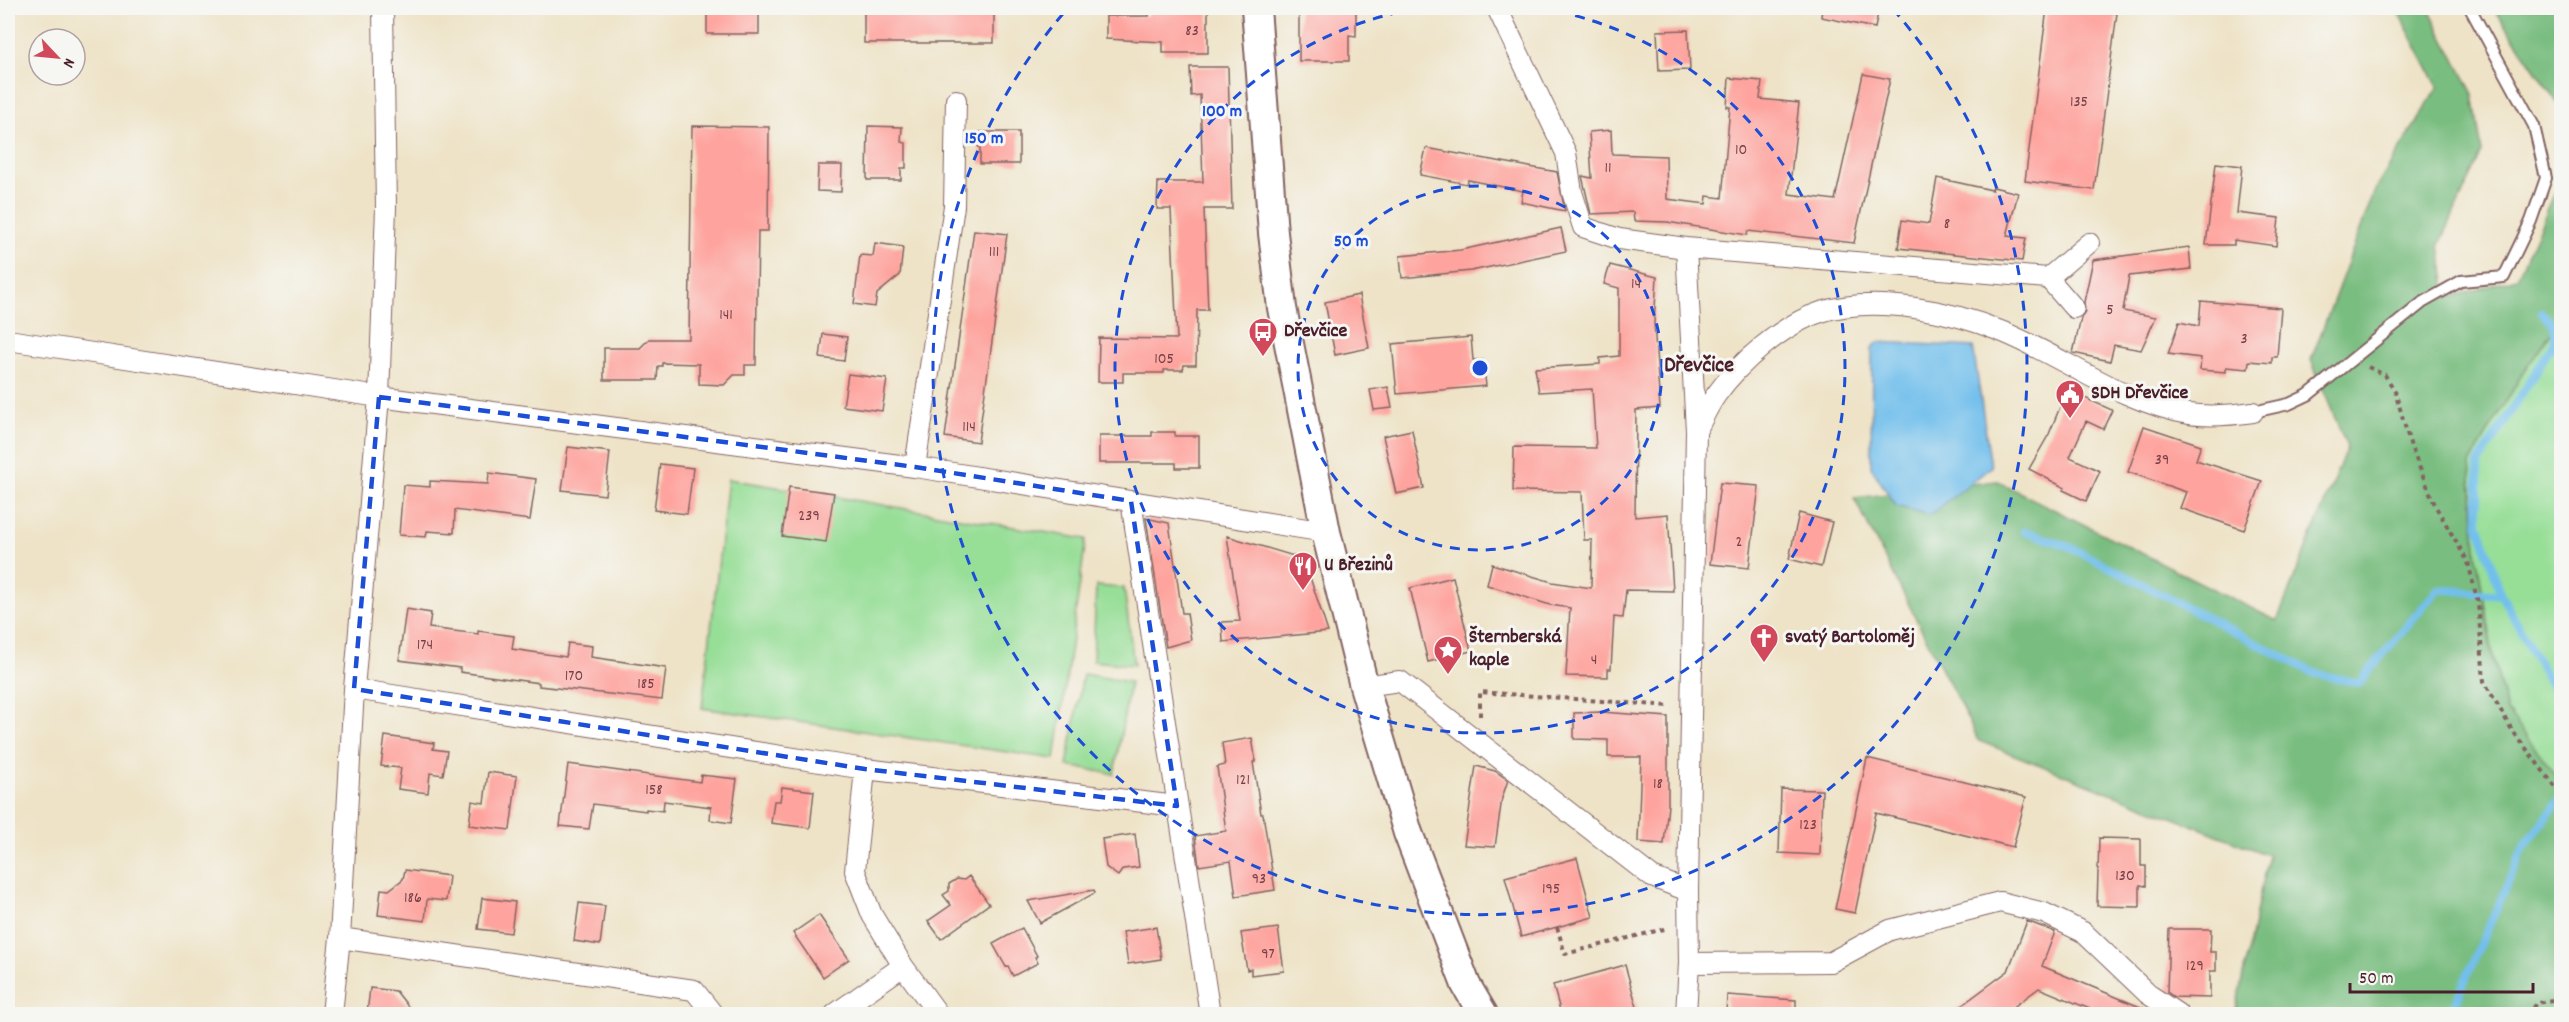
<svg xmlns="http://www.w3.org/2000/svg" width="2569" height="1022" viewBox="0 0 2569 1022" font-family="Dekko,sans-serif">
<rect width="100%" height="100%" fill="#f6f6f2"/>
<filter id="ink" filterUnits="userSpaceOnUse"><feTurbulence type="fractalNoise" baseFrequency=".0167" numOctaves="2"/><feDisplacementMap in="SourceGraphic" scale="12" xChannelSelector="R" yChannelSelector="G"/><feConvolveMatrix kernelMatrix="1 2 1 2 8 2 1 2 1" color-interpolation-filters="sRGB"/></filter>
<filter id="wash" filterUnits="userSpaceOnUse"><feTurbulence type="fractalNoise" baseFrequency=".008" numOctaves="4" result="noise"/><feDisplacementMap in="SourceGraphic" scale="24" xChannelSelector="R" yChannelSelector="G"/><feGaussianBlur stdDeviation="1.35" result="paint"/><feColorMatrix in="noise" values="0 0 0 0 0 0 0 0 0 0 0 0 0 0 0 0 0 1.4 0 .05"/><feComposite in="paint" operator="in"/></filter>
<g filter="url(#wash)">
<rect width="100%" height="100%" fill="#eee3c7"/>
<path fill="#97de97" stroke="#707e61" stroke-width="1.5" d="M2561 318V782L2507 711 2493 655 2476 552 2470 463 2521 376Z
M728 479 1086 539 1055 759 702 708Z
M1096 586 1124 588 1134 665 1093 661Z
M1083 674 1130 682 1114 774 1067 766Z"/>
<path fill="#79bd80" stroke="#626e56" stroke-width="1.5" d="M2396 8H2428L2473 94 2482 152 2440 244 2447 298 2517 278 2561 179V318L2521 376 2470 463 2476 552 2492 655 2507 711 2561 782V1014H2235L2268 855 1979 741 1854 498 1997 481 2277 621 2347 447 2311 360 2376 188 2438 87Z
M2493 8H2561V108Z"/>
<path fill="#72bfec" stroke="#5e6f8c" stroke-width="1.5" d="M1878 342 1973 347 1991 467 1930 515 1896 506 1871 467 1872 348Z"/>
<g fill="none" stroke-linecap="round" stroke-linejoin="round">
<path stroke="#72bfec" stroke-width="8" d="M2024 531 2068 546 2314 673 2359 683 2438 589 2501 595 2562 705
M2501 595 2478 523V464L2555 341V327L2541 312
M2450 1014 2524 847 2562 796"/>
</g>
<g id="blocks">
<path fill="#fea39d" d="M707 8H759V34H707Z
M864 8H994V43H864Z
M1176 8 1208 9V53H1163V42L1106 39V16H1149V9Z
M1299 8H1356V36L1349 35V61H1299Z
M1822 8H1879L1875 28 1821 17Z
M2047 8H2078L2117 13 2094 190 2025 181Z
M1688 30 1690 70 1659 71 1657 31Z
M1190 67H1228L1232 209H1204L1208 310H1197L1196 365H1184L1183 370H1164V373H1123V382H1098L1099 338 1177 339 1171 209H1157L1158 182H1203L1200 95 1191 96Z
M1863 74 1890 79 1854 243 1748 231 1747 235 1667 222 1634 221 1633 212 1591 214 1582 176 1592 178 1589 132 1611 130 1612 154 1666 156 1667 199 1706 204 1707 196 1722 198 1730 107H1727L1729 78 1762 81 1760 99 1799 103 1789 194 1835 200Z
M692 126 769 127 768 231H758L756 365H745V375H734L724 385 699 384V364L662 363V366H658L657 380H604V348H640L649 339H689Z
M868 126 902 127 901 142 906 143V168H901V180H867Z
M980 132H1019V164H980V148L974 142 980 137Z
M1426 148 1557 172 1565 211 1521 202 1523 191 1468 180 1467 184 1420 175Z
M2216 163 2242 166 2237 213 2279 218 2276 246 2234 240V245H2206Z
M818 165H842L841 192 817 191Z
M1937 178 1992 190 1993 187 2018 193 2007 236 2026 238 2022 261 1898 248 1902 220 1929 224Z
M1561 228 1566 251 1471 271 1402 278 1400 256 1461 250Z
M974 230 1007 234 978 442 945 437Z
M875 243 903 247 900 275 877 294 875 307 854 304 860 255 873 256Z
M2189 247 2191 269 2129 276 2123 311 2156 317 2141 350 2114 345 2110 361 2073 353 2081 318 2085 311 2084 302 2093 260Z
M1610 265 1657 277 1654 323 1660 408 1636 410 1635 517 1668 514 1673 591 1626 590 1623 618 1614 617 1611 669H1608V677L1566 676 1570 608 1550 605 1487 585 1492 564 1552 582 1591 588 1592 540H1584L1582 492 1513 491 1514 447 1596 448 1592 389 1539 392 1535 368 1600 364V358L1619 356V288L1604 284Z
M1359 295 1369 348 1335 355 1325 302Z
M2201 301 2281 308 2277 357H2272V363L2249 361 2248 369 2226 367V372L2200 370 2201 358 2168 354 2179 322 2199 326Z
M823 334 847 337 844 361 820 358Z
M1471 337 1473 360H1483L1486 386 1397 394 1392 344Z
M848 374 887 379 882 411 843 406Z
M1388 387 1392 408 1374 410 1370 390Z
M2067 390 2112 410 2103 429 2086 421 2070 457 2100 471 2086 501 2063 490 2065 488 2029 469 2049 434Z
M2144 426 2201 445 2196 460 2262 481 2244 530 2180 508 2186 492 2128 472Z
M1412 430 1424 488 1396 494 1383 436Z
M1152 432H1175V436H1199V468H1176V463H1099V436H1152Z
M568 447 610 452 605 495 562 490Z
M660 464 693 468 687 514 654 510Z
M489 473 536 479 530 520 455 510 454 533 427 531 426 537 399 535 403 485 430 487V481L488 484Z
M1720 483 1759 486 1749 568 1710 564Z
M789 487 834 493 826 542 782 536Z
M1799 513 1832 522 1821 567 1789 559Z
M1146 518 1169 523 1182 613H1187L1191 640 1166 647Z
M1227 536 1304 559 1328 632 1223 642 1222 622 1240 621Z
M1453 577 1471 651 1428 662 1410 588Z
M406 609 431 613 429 628 478 634V631L514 636 512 649 566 657 568 643 592 646 591 657 666 668 662 700 539 686V683L460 672V668L399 660Z
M1602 712 1668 717V805L1664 844 1638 842 1641 757H1608V740L1574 739V713Z
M385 736 434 743 433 749 447 751 443 775 430 773 428 793 398 789 401 768 381 766Z
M1252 738 1256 762H1253L1261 814H1263L1275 890 1236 896 1231 861 1199 866 1195 836 1226 831 1217 767 1225 765 1222 743Z
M1867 758 2026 797 2013 847 1876 813 1855 913 1835 909Z
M568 764 700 782 701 775 737 779 731 823 710 820 711 807 664 801 663 811 646 809V811L593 804 589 829 560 826Z
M1476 766 1495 771 1508 780 1502 798 1495 847 1464 845Z
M488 772 517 776 510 830 469 825 472 801 484 803Z
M782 787 814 791 810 828 771 823 774 801H780Z
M1781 789 1822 790 1820 855 1779 853Z
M1135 834 1139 867 1123 869 1118 876 1106 867 1102 839Z
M2099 838 2141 839V866H2146V886L2140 885V907L2097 906Z
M1577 858 1593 917 1521 937 1505 877Z
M405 870 449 876 446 901 427 899 425 921 378 915 381 889 389 890 403 879Z
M969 876 989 904 941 939 928 921 951 905 943 895 949 891V884L957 879 964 880Z
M1094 890 1095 893 1040 923 1028 901Z
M482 898 515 902 511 933 478 929Z
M579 903 605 906 600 945 574 941Z
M819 915 849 959 823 977 793 933Z
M2027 921 2055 932 2042 966 2157 1014H2102L2039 988 2004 1014H1950L2008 971Z
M1156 927 1161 959 1128 964 1123 932Z
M1022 928 1037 956 1035 957 1038 963 1013 976 1008 966 1006 967 993 944Z
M1278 928 1284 971 1251 975V969L1247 970 1241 933Z
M2169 929H2211L2210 952H2216V971H2210V998L2174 997 2167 992Z
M1625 965 1639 1014H1561L1553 985Z
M370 988 396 991 414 1014H367Z
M1727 995 1796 1000V1014H1726Z"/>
</g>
</g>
<g filter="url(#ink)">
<use href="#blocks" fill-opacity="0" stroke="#836462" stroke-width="1.5"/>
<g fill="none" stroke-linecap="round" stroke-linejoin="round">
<g stroke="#836462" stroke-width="14">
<path id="lane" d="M2253 412 2289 404 2308 395 2422 303 2461 281 2504 277 2531 221 2546 178 2534 126 2470 8"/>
</g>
<g stroke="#836462" stroke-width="22">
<path id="street" d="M1497 8 1566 153 1572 192 1583 227 1619 239 1686 248 2048 278 2089 243
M1686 248 1696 431 1688 891
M2048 278 2074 308
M8 340 379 397 915 467 1326 532
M1696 431C1703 419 1708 406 1716 395 1739 363 1783 324 1821 312 1875 295 1953 311 2003 332 2066 358 2121 402 2189 414 2210 417 2232 415 2253 412
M915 467 954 206 956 100
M1131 501 1209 1008 1212 1014
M1364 686 1400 681 1652 877 1688 891 1689 963 1686 1014
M354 689 865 769 1177 806
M865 769 855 871 872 915 903 966 938 1014
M340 938 694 990 713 1014
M1689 963 1831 962 1890 930 2000 902 2044 913 2083 932 2148 994 2178 1014
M332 1014 340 938 354 689 379 397 386 208 383 8
M835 1014 903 966"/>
</g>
<g stroke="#836462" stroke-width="32">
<path id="secondary" d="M1256 8 1273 233 1282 308 1326 532 1364 686 1408 833 1466 985 1483 1014"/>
</g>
<path stroke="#836462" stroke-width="4" stroke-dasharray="4.5 4.5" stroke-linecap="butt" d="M2368 367 2385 375 2395 391 2411 447 2436 507 2468 562 2478 603 2484 681 2512 730 2562 796
M1480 716V692L1670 706
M1557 927 1565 954 1668 928
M2526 1014 2537 1003 2562 998"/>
<use href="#lane" stroke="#fff" stroke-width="10"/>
<use href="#street" stroke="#fff" stroke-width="20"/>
<use href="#secondary" stroke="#fff" stroke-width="28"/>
</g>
</g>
<path fill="none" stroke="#1d4ed8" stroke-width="4.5" stroke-dasharray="12 8" stroke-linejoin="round" d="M379 397 915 467 1131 501 1177 806 865 769 354 689Z"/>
<g fill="none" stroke="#1d4ed8" stroke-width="3" stroke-dasharray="10 8">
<circle cx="1480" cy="368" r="182"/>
<path d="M1540 8A365 365 0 1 1 1420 8"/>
<path d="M1893 9A547 547 0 1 1 1067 9"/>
</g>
<defs>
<g id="bus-pin" transform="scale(1.5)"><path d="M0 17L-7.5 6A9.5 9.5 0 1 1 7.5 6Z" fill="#d1495b" stroke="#f6f6f2"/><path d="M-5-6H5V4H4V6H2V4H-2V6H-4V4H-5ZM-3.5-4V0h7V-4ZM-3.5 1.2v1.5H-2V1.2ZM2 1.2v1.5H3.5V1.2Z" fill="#fff"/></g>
<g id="civic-pin" transform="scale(1.5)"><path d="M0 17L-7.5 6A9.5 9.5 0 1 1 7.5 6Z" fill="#d1495b" stroke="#f6f6f2"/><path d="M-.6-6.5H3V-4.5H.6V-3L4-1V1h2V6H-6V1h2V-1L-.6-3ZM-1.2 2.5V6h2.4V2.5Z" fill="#fff"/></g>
<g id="restaurant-pin" transform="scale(1.5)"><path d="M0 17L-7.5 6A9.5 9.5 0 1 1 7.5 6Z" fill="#d1495b" stroke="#f6f6f2"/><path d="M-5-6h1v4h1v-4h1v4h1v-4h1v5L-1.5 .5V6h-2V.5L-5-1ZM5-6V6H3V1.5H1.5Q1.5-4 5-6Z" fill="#fff"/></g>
<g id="church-pin" transform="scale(1.5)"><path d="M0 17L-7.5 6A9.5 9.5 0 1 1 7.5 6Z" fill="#d1495b" stroke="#f6f6f2"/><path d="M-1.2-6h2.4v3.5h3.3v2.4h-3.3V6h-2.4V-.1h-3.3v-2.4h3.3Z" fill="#fff"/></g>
<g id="sight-pin" transform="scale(1.5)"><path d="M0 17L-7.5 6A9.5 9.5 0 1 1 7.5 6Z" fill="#d1495b" stroke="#f6f6f2"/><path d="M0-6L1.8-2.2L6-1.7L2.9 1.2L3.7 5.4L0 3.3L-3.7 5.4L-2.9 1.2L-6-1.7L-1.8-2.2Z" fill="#fff"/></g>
</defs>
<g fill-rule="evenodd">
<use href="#bus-pin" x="1263" y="332"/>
<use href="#civic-pin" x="2070" y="394"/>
<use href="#restaurant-pin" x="1303" y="566"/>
<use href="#church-pin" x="1764" y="638"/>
<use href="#sight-pin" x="1448" y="650"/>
</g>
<g text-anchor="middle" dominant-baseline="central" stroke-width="6" stroke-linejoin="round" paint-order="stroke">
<g font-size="16" fill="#774048">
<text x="1192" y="31">83</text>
<text x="2079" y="102">135</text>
<text x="1741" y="150">10</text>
<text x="1608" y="168">11</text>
<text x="1947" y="224">8</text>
<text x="994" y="252">111</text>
<text x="1636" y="284">14</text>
<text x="2110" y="310">5</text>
<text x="726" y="315">141</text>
<text x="2244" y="339">3</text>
<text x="1164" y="359">105</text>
<text x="969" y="427">114</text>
<text x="2162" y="460">39</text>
<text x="809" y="516">239</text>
<text x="1739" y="542">2</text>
<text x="425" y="645">174</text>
<text x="1594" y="660">4</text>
<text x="574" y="676">170</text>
<text x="646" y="684">185</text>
<text x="1243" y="780">121</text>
<text x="1658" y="784">18</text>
<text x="654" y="790">158</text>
<text x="1808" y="825">123</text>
<text x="2125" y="876">130</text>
<text x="1259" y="879">93</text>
<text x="1551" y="889">195</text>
<text x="413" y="898">186</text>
<text x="1268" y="954">97</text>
<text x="2195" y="966">129</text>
</g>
<g font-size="20" font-weight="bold" fill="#4a1f2b" stroke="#f6f6f2" text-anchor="start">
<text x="1284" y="332">Dřevčice</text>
<text x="2091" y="394">SDH Dřevčice</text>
<text x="1324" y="566">U Březinů</text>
<text x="1469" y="638">Šternberská<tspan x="1469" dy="23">kaple</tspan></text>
<text x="1785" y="638">svatý Bartoloměj</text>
</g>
<g font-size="22" font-weight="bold" fill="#4a1f2b" stroke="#f6f6f2">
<text x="1699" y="366">Dřevčice</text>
</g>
</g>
<circle cx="1480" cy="368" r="9" fill="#1d4ed8" stroke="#f6f6f2" stroke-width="3"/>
<g font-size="18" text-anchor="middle" font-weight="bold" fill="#1d4ed8" stroke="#f6f6f2" stroke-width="6" stroke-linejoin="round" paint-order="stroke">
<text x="1222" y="116">100 m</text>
<text x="984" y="143">150 m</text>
<text x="1351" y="246">50 m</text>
</g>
<rect width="2569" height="1022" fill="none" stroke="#f6f6f2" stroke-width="30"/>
<g transform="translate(57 57) rotate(116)"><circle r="28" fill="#f6f6f2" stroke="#b1a0a2" stroke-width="1.5"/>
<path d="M0-4.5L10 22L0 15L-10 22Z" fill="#d1495b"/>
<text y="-9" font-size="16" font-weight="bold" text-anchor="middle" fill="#4a1f2b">N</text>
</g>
<path d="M2350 983v9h183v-9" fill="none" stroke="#4a1f2b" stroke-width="3"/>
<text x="2359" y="983" font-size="18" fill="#4a1f2b" stroke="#f6f6f2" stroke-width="4.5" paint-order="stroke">50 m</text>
</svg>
